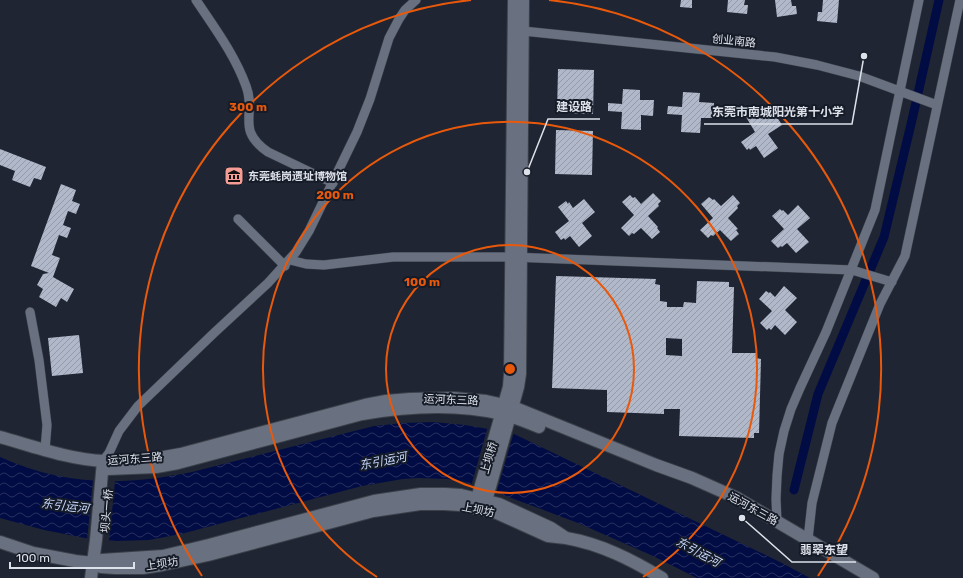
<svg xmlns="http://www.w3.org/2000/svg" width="963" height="578" viewBox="0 0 963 578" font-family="Rubik,'Noto Sans SC',sans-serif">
<defs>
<pattern id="water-waves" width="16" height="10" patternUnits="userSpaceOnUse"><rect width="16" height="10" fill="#020c44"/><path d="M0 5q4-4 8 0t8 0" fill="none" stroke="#262f5f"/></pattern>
<pattern id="building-hatch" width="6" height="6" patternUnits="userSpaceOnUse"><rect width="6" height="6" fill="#b0b8c9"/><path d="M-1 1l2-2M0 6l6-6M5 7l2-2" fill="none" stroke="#949ba8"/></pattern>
</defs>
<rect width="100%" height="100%" fill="#1f2532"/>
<path fill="url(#water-waves)" d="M434 422 465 425 512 433 780 562 810 578H697L653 556 578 523 501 494 462 481 447 479 418 478 403 479 362 486 181 534 149 540 117 541 85 538 44 530 0 518V457C65 486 123 486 192 472L374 426 403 423Z"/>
<path fill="#1f2532" d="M488 426 514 432 496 494 471 486Z
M93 479 115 481 109 542 87 540Z"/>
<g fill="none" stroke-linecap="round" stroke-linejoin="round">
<path stroke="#020c44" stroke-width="9" d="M794 490 818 394 884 237 912 120 939 0"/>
</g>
<path fill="url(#building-hatch)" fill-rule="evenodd" d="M681 0H692V8L680 7Z
M728 0H745L744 5H748L747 14 727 12Z
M775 0H791L792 6H796L797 14 777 17Z
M823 0H839L837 23 817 21 818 12H822Z
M558 69 594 70 593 114 557 113Z
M623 89 640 90V100H654L653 116 641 115V130L621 129 622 112 608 111V103L622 104Z
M683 92 700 93 699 102 714 103 713 118H701L700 133 681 132 682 115 667 114 668 106 682 107Z
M773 111 782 125 768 134 778 148 764 158 756 146 750 150 749 148 747 150 741 142 755 132 746 117 754 112 756 114 757 113 761 119Z
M556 130 593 131 592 175 555 174Z
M0 149 46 167 41 180 34 178 30 187 12 180 15 171 0 165Z
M61 184 76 190 72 201 80 204 76 214 68 211 63 225 71 228 67 238 59 235 52 255 60 258 53 277 74 289 67 302 61 298 56 307 39 297 43 289 37 285 43 274 49 273 31 266Z
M653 193 661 201 658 204 659 206 648 216 658 227 657 228 660 232 652 239 641 228 634 234 632 233 629 236 621 228 634 215 622 202 630 195 633 198 635 197 641 204Z
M733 195 740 203 737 206 738 208 728 218 738 229 736 230 739 234 731 241 720 230 713 236 711 235 708 238 700 230 713 218 701 204 709 197 713 200 714 199 721 206Z
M584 199 595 212 582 223 592 236 579 247 570 236 565 240 564 238 561 240 555 232 569 221 558 207 566 201 568 204 569 202 573 208Z
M798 205 810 218 797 229 809 242 796 253 787 243 782 247 781 246 778 248 771 241 784 229 772 216 780 209 782 211 783 210 788 215Z
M556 276 656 279 655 284 660 285V301L667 302V307H683L684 302 696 303 697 281 729 282V287H734L732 353H756V358L761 359 759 433H754V438L679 436 680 409H664V414L607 412V390L552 388ZM666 338 682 339V356L666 355Z
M784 286 797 298 785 310 797 322 785 335 775 325 771 330 769 328 767 330 760 323 772 311 759 299 766 291 769 293 770 292 775 297Z
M79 335 83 373 52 376 48 338Z"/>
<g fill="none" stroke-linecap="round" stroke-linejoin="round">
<g stroke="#3c414b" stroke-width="10">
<path id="street" d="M196 0C214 27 235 55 246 86 257 114 235 129 268 152L333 183
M523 31 775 57 817 65 859 76 937 105
M238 219 285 266
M290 260 306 264 324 265 393 257H511L852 270 892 282
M30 312 39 360 47 425 45 450
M103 461 109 453 119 431 138 406 214 333 268 283 296 252 309 231 357 132 370 99 389 38 399 19 405 10 416 0
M777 522 776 499 777 476 779 454 784 431 791 409 800 388 826 332 875 210 919 0
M807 548 812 503 832 423 880 304 905 256 960 0"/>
</g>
<g stroke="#3c414b" stroke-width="14">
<path id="secondary" d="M0 437C32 446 71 460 104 461 130 462 156 459 181 454L365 405 386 401 410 399 453 398 486 401 513 407 656 465 692 478 737 498 873 578
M108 469 156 467 178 463 362 414C408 406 456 403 502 414 515 417 527 422 539 427
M475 506 509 387 510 374 514 0
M484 508 518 387 520 374 523 0
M566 538C601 544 632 560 662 578
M0 542 33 553 75 561 93 563 101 567 115 568H143L162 565 208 555 373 511 420 504H444L460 505 497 513 548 536 566 538 551 528 499 504 461 495 445 494H421L374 501 209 545 163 556 102 560 93 563
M91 578 96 540 103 461"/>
</g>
<use href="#street" stroke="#697180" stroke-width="9"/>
<use href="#secondary" stroke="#697180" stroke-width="12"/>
</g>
<g fill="none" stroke="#e8590c" stroke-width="2">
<circle cx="510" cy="369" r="124"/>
<path d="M377 577A247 247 0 1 1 643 577"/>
<path d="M202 576A371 371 0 0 1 471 0M549 0A371 371 0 0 1 818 576"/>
</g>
<defs>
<g id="museum-square" transform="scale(1)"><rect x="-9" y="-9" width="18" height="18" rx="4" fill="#f59c94" stroke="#161b28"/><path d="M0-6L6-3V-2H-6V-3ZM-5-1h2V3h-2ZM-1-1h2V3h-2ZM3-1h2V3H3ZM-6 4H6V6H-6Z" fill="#111"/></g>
</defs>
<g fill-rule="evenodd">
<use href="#museum-square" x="234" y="176"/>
</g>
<g text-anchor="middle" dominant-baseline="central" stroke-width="4" stroke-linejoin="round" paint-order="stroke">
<g font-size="11" fill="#dde2ea" stroke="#161b28">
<text transform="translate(734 41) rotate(6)">创业南路</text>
<text transform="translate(451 400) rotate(2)">运河东三路</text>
<text transform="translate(489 458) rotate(-74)">上坝桥</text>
<text transform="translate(135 459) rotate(-4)">运河东三路</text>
<text transform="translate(753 509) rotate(29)">运河东三路</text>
<text transform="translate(478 510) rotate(12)">上坝坊</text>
<text transform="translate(107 511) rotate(-85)">坝头一桥</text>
<text transform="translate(162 564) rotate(-9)">上坝坊</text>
</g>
<g font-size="11" font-weight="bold" fill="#dde2ea" stroke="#161b28" text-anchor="start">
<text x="248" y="176">东莞蚝岗遗址博物馆</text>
</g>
<g font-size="12" font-style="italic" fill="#c7d9fd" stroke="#161b28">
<text transform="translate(383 461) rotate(-11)">东引运河</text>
<text transform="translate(65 506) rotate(7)">东引运河</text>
<text transform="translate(698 552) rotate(28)">东引运河</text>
</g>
</g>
<circle cx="510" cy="369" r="6" fill="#e8590c" stroke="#161b28" stroke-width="2"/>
<g font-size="12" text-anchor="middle" font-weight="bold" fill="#e8590c" stroke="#161b28" stroke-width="4" stroke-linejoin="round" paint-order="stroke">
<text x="248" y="111">300 m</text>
<text x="335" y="199">200 m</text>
<text x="422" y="286">100 m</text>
</g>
<path fill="none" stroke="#dde2ea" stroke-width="1.5" d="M527 172L548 119H600M864 56L852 124H704M742 518L792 562H856"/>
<g fill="#dde2ea" stroke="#161b28" stroke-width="1.5">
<circle cx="527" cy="172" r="4"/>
<circle cx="864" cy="56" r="4"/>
<circle cx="742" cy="518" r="4"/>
</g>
<g font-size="12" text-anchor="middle" font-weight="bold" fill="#dde2ea" stroke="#161b28" stroke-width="4" stroke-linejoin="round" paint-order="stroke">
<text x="574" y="111">建设路</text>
<text x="778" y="116">东莞市南城阳光第十小学</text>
<text x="824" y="554">翡翠东望</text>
</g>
<path d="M10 562v6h124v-6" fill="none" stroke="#dde2ea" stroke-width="2"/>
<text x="16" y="562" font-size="12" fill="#dde2ea" stroke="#161b28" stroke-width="3" paint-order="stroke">100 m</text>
</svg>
